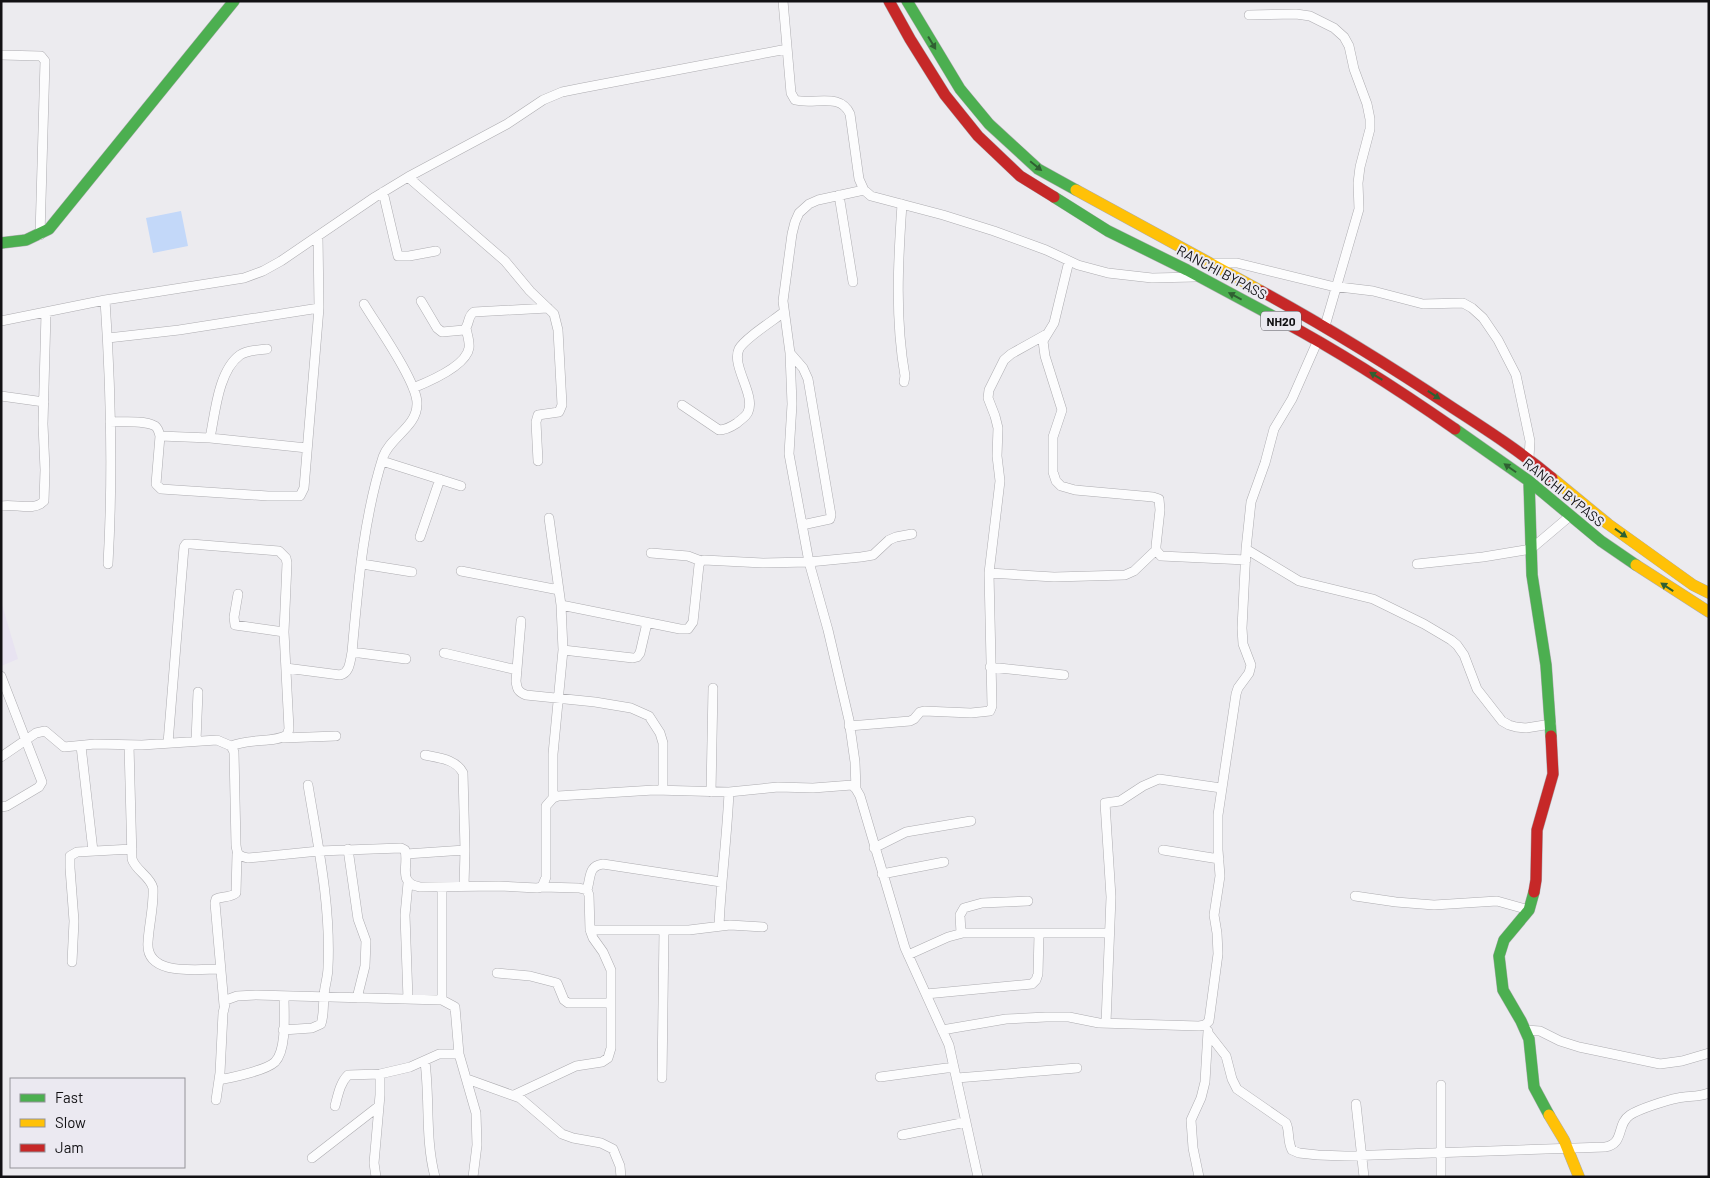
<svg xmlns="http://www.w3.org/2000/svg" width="1710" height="1178" viewBox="0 0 1710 1178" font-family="Barlow,sans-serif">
<rect width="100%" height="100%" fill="#ecebef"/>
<path fill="#e8e3f1" d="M1 601 18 659 1 666Z"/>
<path fill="#c3d8f9" d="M181 211 188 246 153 253 146 218Z"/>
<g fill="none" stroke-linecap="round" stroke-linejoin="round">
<g stroke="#adacb0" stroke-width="10">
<path id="street" d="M783 1 791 93 795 100C815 105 840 92 850 114L859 179 864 190 871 196 943 215 994 231 1046 250 1078 265 1108 273 1152 278 1195 277
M1249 15 1296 14 1310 16 1334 28 1344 37 1349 46 1354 69 1367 104 1370 119V129L1360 167 1358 183 1359 209 1325 326
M1 55 41 56 45 61 40 235
M408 177 505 261 530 291 554 314 558 330 562 405 559 412 538 415 536 422 538 461
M383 192 398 256H409L436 251
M839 195 853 282
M902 204C898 262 895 319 905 376L904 382
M1069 261 1054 323 1043 341 1045 356 1062 410 1053 437V472L1056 481 1061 486 1075 490 1153 497 1159 499 1160 510 1156 546V550L1161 556 1246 560
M1215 263H1237L1331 286 1373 291 1423 304 1463 303 1472 308 1483 318 1498 340 1516 375 1530 441 1529 458
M105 300C111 388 113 476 108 564
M421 301 437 328 442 332 464 330C470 325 467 316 474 312L548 308
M1 321 105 300 244 278 263 271 281 261 375 197 408 177 507 124 543 100 562 92 582 88 787 49
M108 338 179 330 319 308
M790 353 803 368 808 379 831 515 830 519 802 525
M413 388C428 382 466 366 469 348 470 342 467 334 466 328
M1 396 44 402
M682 405 719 430C726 430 731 427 737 423 740 420 746 417 748 412 756 395 731 366 739 349 744 339 774 320 784 312
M110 422C121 422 145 420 155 426 158 428 159 432 160 436L156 484 161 489 268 496H300L304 488 319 308 318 236
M160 436 210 438 307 448
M210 438C215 414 218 371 240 355 247 350 258 350 267 349
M382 461 461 486
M1 506C14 503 34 512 44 501L45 470 43 424 46 313
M549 518 561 605 563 650 553 754V798
M420 537 440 479
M1246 549 1299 581 1373 599 1424 624 1451 640 1457 645 1464 655 1477 689 1502 721 1509 725 1516 727 1526 728 1551 724
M651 553 688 556 701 561
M362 564 412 572
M1417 564 1483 557 1531 549 1570 516
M461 571 559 590
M989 573 1054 577 1125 575 1134 571 1156 550
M238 594 234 617 235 625 284 632
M561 605 680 629H688L693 622 699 565 701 561 704 560 763 563 809 562 861 557 873 555 889 540 896 537 912 534
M521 621 516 681C517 689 518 692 526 695L595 702 631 708 649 716 660 733 663 743V790
M563 650 633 658 637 657 640 653 647 623
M352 652 406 659
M444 653 517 670
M990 667 1064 675
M286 668 340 675C350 673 350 661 352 652 358 587 363 520 383 457 390 437 417 427 417 404 418 383 376 324 364 304
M1 676 42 782 39 787 7 806 1 807
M849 726 910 721 914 719 920 712 924 711 971 713 990 711 992 706 989 573 1000 481 997 456 998 428 995 416 988 398 989 390 1004 360 1011 354 1045 335
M283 738 336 736
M196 741 198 692
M168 743 184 547 186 544H191L279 551 286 558 287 563 284 632 289 729 287 735C275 743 249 738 231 746
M129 745 132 859C136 871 150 876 153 888 154 906 149 924 148 942 145 977 198 969 221 969
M81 746 93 851
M425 755C439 758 456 759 463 773L465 850 464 886
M1 757 36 733 45 731 64 747 95 744 142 745 217 740 231 746 234 752 236 845C237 854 238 856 248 858L319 851 401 848 405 850C409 866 397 883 420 887L499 886 537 888 542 887 546 877V806L553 798 558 796 654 790 729 792 778 787 813 788 852 785 856 789 860 796 905 948 949 1045 978 1177
M856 789 855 762 849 720 828 630 809 562 789 454 792 404 790 353 783 301 792 234 795 222 799 213 809 204 818 200 864 190
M711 792 713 688
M874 848 906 832 971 821
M348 849 358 919 366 941 365 966 357 998
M1163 850 1219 859
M406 854 465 850
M882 874 944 862
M408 883 405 915 408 999
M442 887V1000
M587 890C591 877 588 866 603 864L721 882
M1355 896 1396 902 1434 905 1497 901 1529 910
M719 926C721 881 727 837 729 792
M590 930H689L730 925 763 927
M961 933 960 915 964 908 982 903 1028 901
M908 955 948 937 963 933H1109
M72 962 74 921 70 868V856L77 852 132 849
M497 973 530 976 557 983 564 1000 568 1003H611
M926 994 1032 984 1036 980 1038 974 1039 934
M224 1005 215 903 216 899C222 896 230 898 236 893L237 854
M1106 1023 1111 897 1105 803 1120 801 1143 786 1159 779 1221 788
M283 1030 312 1028 321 1024C324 1015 323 1006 324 997 324 987 328 978 328 967 331 907 318 845 308 785
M942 1030 1006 1019 1046 1017H1069L1099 1023 1199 1026 1205 1025 1209 1021 1218 954 1217 933 1214 915 1220 876 1218 850V815L1236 694 1238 688 1249 673 1251 665 1243 644 1242 628 1246 549 1251 502 1265 463 1274 429 1292 399 1318 340
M1526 1030 1540 1031 1560 1041 1579 1047 1660 1064 1682 1061 1709 1053
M1208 1033 1226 1056 1232 1079 1237 1089 1286 1123C1290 1131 1287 1141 1292 1150L1299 1153 1318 1155 1345 1156 1605 1147C1625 1144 1616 1124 1630 1115 1639 1109 1667 1100 1678 1098 1688 1096 1699 1097 1709 1093
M425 1062C430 1101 425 1139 435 1177
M880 1077 954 1067
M662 1078 664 930
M957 1078 1077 1068
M467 1079 520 1098 562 1134 573 1138 601 1143 613 1149 620 1166 621 1177
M219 1080C233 1077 265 1071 275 1062 287 1050 284 1013 284 996
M1441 1085V1177
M514 1095 576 1066 602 1062 608 1058 611 1048V970L603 952 593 938 590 930 589 895 587 890 579 888 542 887
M216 1100 220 1073 223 1013 226 1000 237 996 256 995 442 1000 455 1007 459 1054 476 1113 477 1145 473 1177
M1356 1104 1364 1177
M335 1106C338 1095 340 1083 348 1075L380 1074 410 1067 439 1054H459
M902 1135 966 1122
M312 1158 379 1106
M376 1177 374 1163 380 1095V1074
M1199 1177 1193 1148 1191 1120 1201 1098 1205 1082 1208 1031"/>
</g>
<g stroke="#adacb0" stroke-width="12">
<path id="fast" d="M907 1 960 89 989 124 1038 169 1076 190
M1054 197 1108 231 1187 270 1282 321
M1 243 26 240 49 229 234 1
M1455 429 1529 481 1601 541 1636 565
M1529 481 1532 575 1546 665 1551 736
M1534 892 1529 910 1504 940 1499 956 1503 990 1521 1021 1529 1039 1534 1087 1549 1115"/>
</g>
<g stroke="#adacb0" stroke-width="12">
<path id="slow" d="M1076 190 1261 291
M1552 478 1608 524 1693 585 1709 593
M1636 565 1709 612
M1549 1115 1564 1140 1579 1177"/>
</g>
<g stroke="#adacb0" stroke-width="12">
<path id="jam" d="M889 1 910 39 945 95 978 136 1020 176 1054 197
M1261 291C1327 327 1390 366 1453 408 1487 430 1521 452 1552 478
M1282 321C1342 353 1399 390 1455 429
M1534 892 1536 880 1537 830 1553 774 1551 736"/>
</g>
<use href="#street" stroke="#fcfcfd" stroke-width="9"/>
<use href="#fast" stroke="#4caf50" stroke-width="11"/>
<use href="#slow" stroke="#ffc107" stroke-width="11"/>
<use href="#jam" stroke="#c62828" stroke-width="11"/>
</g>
<defs><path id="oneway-solid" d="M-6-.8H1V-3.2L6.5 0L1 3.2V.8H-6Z" transform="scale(1.25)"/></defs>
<g fill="#2f6032">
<use href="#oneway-solid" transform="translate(932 43) rotate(59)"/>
<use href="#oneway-solid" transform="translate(1036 166) rotate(39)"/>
<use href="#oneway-solid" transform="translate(1235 296) rotate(-152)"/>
<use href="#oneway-solid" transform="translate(1376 376) rotate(-149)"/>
<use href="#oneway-solid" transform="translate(1434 395) rotate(34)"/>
<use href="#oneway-solid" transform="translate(1510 468) rotate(-145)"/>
<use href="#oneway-solid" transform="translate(1621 533) rotate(36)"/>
<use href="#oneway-solid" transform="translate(1667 587) rotate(-147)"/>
</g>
<g text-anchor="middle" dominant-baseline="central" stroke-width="4" stroke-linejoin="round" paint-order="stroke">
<rect fill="#ebe9f1" stroke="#535256" stroke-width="1" x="1261" y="311.5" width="40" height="19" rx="4"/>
<g font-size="12" font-weight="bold" fill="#121114">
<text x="1281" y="321">NH20</text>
</g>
<g font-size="14" fill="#121114" stroke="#ebe9f1">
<text transform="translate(1222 272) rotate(28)">RANCHI BYPASS</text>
<text transform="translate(1564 492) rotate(39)">RANCHI BYPASS</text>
</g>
</g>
<rect width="1710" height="1178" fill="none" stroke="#121114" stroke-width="5"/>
<rect x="10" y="1078" width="175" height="90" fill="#ebe9f1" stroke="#949399"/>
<rect x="20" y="1094" width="25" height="8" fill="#4caf50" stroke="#949399"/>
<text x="55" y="1103" font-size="15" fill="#121114">Fast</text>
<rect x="20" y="1119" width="25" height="8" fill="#ffc107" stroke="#949399"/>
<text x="55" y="1128" font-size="15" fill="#121114">Slow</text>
<rect x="20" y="1144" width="25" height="8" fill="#c62828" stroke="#949399"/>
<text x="55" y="1153" font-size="15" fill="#121114">Jam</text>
</svg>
